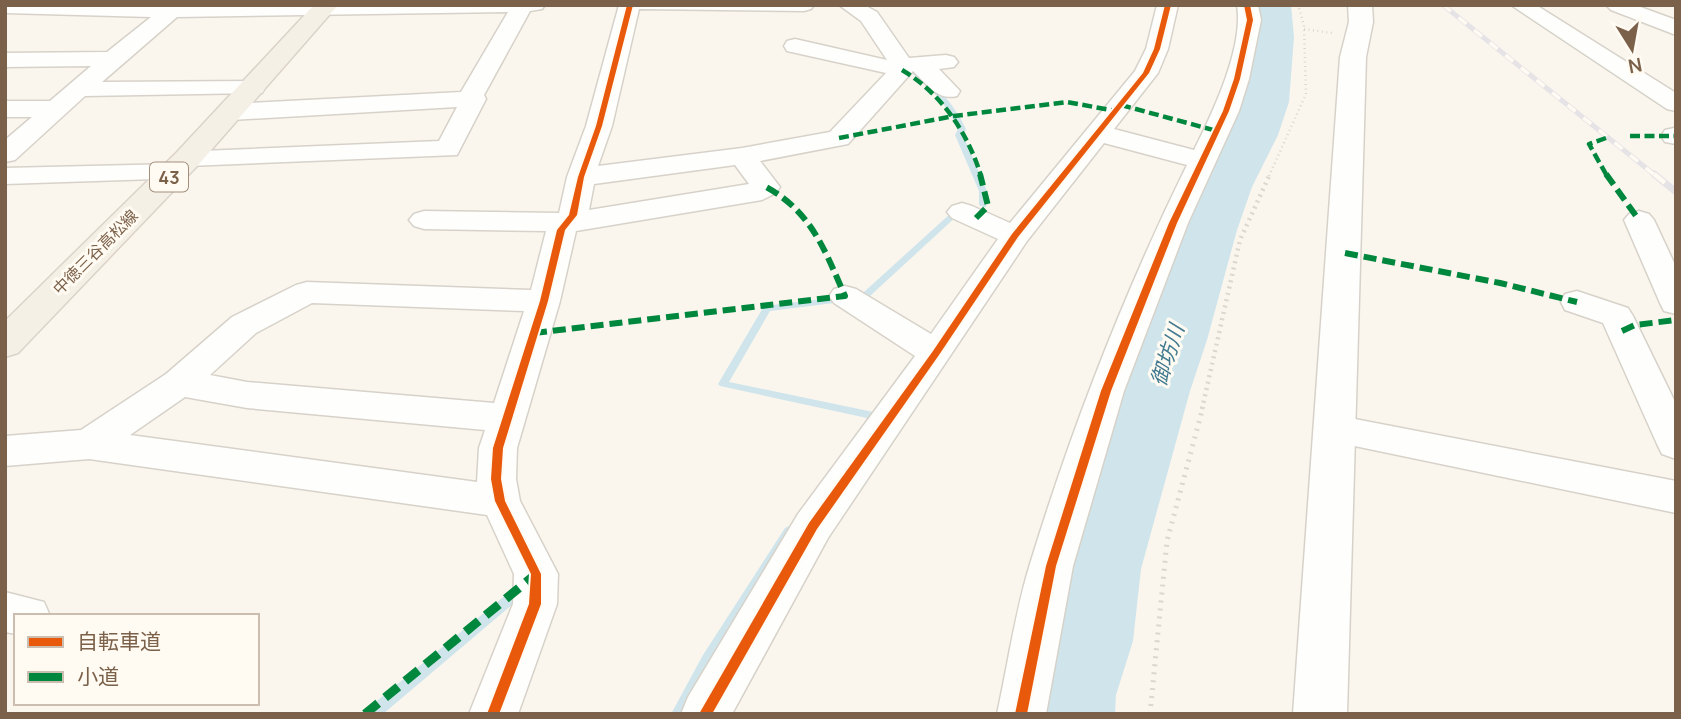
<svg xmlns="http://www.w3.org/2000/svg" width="1681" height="719" viewBox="0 0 1681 719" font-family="Manrope,'Noto Sans JP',sans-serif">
<rect width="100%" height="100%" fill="#faf6ee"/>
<path fill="#cfe5eb" d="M1253 5H1291L1294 37 1289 102 1278 135 1252 187 1237 230 1207 340 1190 391 1141 569 1133 641 1116 695 1115 714H1036L1077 501Z"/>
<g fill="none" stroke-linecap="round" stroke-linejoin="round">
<path fill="#cfe5eb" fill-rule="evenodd" d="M905 62H909C913 72 933 83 941 92 951 103 959 115 966 129L963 135 987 191 986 207H983L979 205V191L955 135 958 129C947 104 929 85 906 69Z
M951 213H954L958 215 870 296H864L863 294 864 292Z
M839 297 842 298 843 300 842 302 770 311 729 382 878 413 879 416 873 426H865L864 423 867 418 720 386 718 384 764 306Z
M789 526 793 528 795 531 793 534 713 663 685 714H671L703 655 785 528Z
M522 584 526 585 528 589 526 593 383 714H365L367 709 518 585Z"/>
<g stroke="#d7d2c9" stroke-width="3">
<path id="minor" d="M5 5H545L542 9 530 11 484 95 486 99 457 155 188 166 178 164 174 158 178 152 439 141 457 107 231 120 222 117 218 112 222 107 231 104 461 92 508 12 177 17 102 82 253 81 262 83 265 88 262 93 85 96 15 160 5 162V140L32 117H5V101H50L91 66 5 67V53L107 52 151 17 5 13Z
M619 5H814L811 9 804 11 639 9 612 126 598 166 742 148 830 132 886 73 787 51 784 46 787 41 795 39 887 60 861 21 839 5H864L877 12 909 58 946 55 954 57 958 62 954 67 939 69 960 91 957 96C937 101 926 83 913 71L848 144 760 161 780 187 776 193 762 200 576 231 560 301 517 448 516 479 520 501 558 574 557 604 518 714H469L513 604 514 574 487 515 89 459 5 466V436L81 430 166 374 232 317 296 285 307 282 531 290 546 231 424 229 414 226 409 220 414 214 424 211 559 213 567 177 586 126ZM735 165 749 184 589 210 594 184ZM312 303 524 311 494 403 247 382 210 375 256 333ZM185 397 247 408 485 430 479 448 477 482 130 435Z
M1157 5H1178L1168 49 1158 73 1114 129 1194 150C1213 112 1244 47 1237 5H1258L1261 20 1249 79 1239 111 1188 223 1124 391 1073 566 1046 714H997C1008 664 1015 612 1030 564 1072 427 1124 293 1187 165L1104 143 1027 241 828 538 732 714H681L688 697 798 514 915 356 834 303 829 296 834 289 845 286 856 289 931 334 998 239 952 218 947 212 952 206 962 203 972 206 1010 223 1135 71 1146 49Z
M1511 5H1536L1676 93V111L1667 109Z
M1635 5 1676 20V35L1611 10 1607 6Z
M1674 128 1676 144 1665 142 1661 136 1665 130Z
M175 164 185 166 189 172 185 178 5 184V168Z
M1639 211 1649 214 1654 220 1676 267V314L1664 311 1660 303 1624 220 1629 214Z
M1577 291 1628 308 1633 316 1676 404V459L1662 454 1657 444 1603 323 1565 310 1561 302 1565 294Z
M1334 415 1676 481V513L1321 439 1315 429 1321 419Z
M5 592 44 602 50 616H16V634L5 632Z"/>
</g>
<g stroke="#d7d2c9" stroke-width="3">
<path id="tertiary" d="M1348 5H1372L1373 22 1366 57 1347 714H1293L1340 57 1349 22Z"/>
</g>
<g stroke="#dbd3ca" stroke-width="3">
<path id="primary" d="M314 5H338L199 164 18 353 5 357V321L177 152Z"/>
</g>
<path stroke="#ddd6ce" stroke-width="2.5" stroke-dasharray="1 3.5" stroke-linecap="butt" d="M1304 29 1332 33
M1269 176 1306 94 1304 25 1298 5"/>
<path stroke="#ddd6ce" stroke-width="4.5" stroke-dasharray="2 4.5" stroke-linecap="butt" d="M1202 409 1240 240 1270 174"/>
<path stroke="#ddd6ce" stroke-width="5" stroke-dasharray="2 6" stroke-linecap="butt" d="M1150 714 1167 541 1203 407"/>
<use href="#minor" fill="#fefefc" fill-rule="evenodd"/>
<use href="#tertiary" fill="#fefefc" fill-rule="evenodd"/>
<use href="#primary" fill="#f4f0e6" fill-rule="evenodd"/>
<g stroke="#e6e3e6" stroke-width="5">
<path id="rail-far1" d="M1443 5 1656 176"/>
</g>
<g stroke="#e6e3e6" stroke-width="7">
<path id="rail" d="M1654 174 1676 192"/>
</g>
<use href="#rail-far1" stroke="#fffbf2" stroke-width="3.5" stroke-dasharray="10" stroke-linecap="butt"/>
<use href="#rail" stroke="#fffbf2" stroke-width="4.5" stroke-dasharray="14" stroke-linecap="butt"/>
<path stroke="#00873e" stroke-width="4.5" stroke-dasharray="10 4.5" stroke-linecap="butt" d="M902 70C941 93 968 133 981 176
M1121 105 1217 131
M1630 136H1674
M839 138 954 116 1067 102 1116 111
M1606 138 1589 144 1607 176"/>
<path stroke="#00873e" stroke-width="6" stroke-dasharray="13 6" stroke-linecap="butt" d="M1606 174 1639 220
M976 218 988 206 980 174
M1345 253 1500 283 1577 302
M1622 331 1635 325 1676 320
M534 333 845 296C825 251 812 212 766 187"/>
<path stroke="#00873e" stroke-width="9" stroke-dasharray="17 9" stroke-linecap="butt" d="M365 714 536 574"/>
<g stroke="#fffbf2" stroke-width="4">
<path id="cycleway" d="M627 5H633L602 126 584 177 577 215 565 230 548 301 503 448 501 479 505 501 541 574V604L499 714H487L529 604 531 574 495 501 491 479 493 448 540 301 557 230 569 215 578 177 596 126Z
M1165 5H1171L1160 49 1149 73 1018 237 939 355 817 529 712 714H699L809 523 933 351 1012 234 1143 73 1154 49Z
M1244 5H1250L1253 20 1240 79 1229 111 1177 223 1111 391 1056 566 1027 714H1015L1046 566 1101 391 1169 223 1223 111 1234 79 1247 20Z"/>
</g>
<use href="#cycleway" fill="#e8590c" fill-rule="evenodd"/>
</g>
<g text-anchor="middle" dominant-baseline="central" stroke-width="6" stroke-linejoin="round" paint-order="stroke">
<g font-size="16" fill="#7c614a" stroke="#fffbf2">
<text transform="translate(95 252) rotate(-45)">中徳三谷高松線</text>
</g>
<rect fill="#fffbf2" stroke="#a38f7c" stroke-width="2" x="150" y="162.5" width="38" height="29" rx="5"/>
<g font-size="18" font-weight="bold" fill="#7c614a">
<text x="169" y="177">43</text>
</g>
<g font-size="21" font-style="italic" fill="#427a90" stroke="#fffbf2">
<text transform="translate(1167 355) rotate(-72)">御坊川</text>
</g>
</g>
<rect width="1681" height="719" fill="none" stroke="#7c614a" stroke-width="14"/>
<rect x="14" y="614" width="245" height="91" fill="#fffbf2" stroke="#cbbdaf" stroke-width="2"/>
<rect x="28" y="637" width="35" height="10" fill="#e8590c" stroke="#cbbdaf" stroke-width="2"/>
<text x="77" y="649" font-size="21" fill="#7c614a">自転車道</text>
<rect x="28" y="672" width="35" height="10" fill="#00873e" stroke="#cbbdaf" stroke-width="2"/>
<text x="77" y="684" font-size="21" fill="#7c614a">小道</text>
<g transform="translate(1632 49) rotate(169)" stroke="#fffbf2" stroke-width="5" paint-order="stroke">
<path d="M0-5L12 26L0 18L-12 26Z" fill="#7c614a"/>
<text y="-10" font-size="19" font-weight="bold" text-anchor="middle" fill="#7c614a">N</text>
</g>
</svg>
